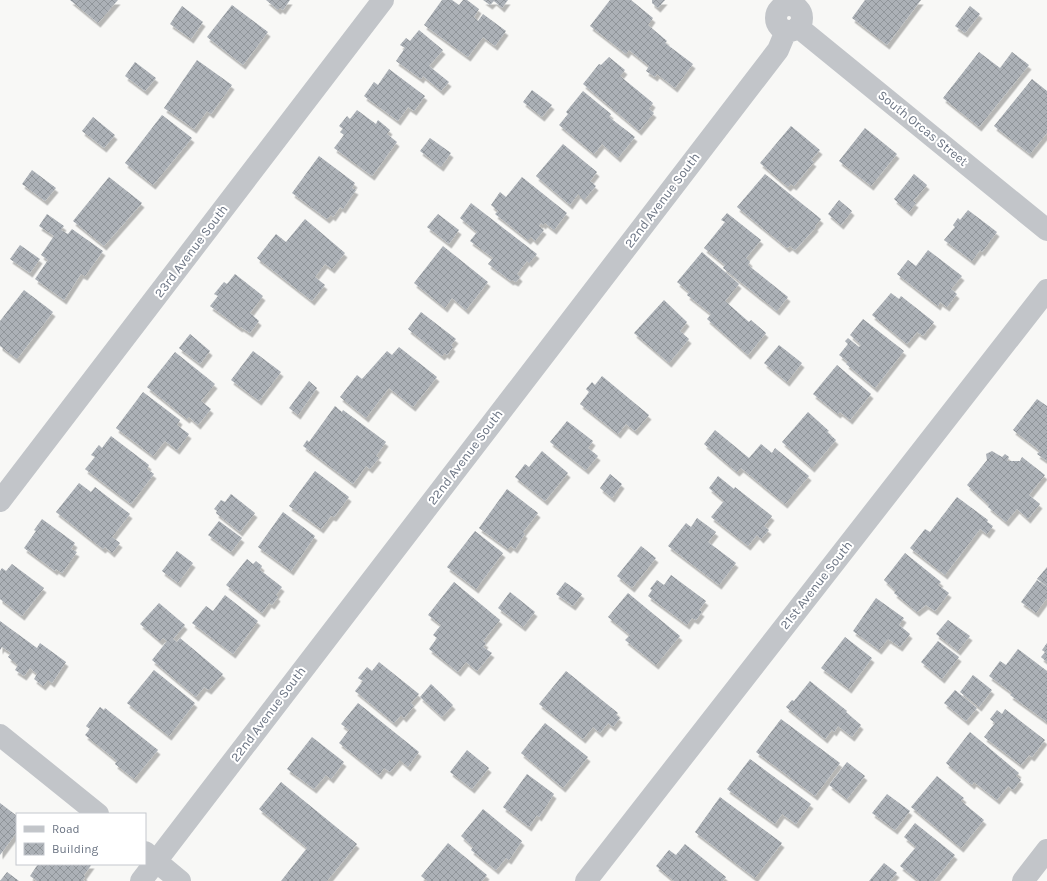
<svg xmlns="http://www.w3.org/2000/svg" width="1047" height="881" viewBox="0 0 1047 881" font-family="Karla,sans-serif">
<defs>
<pattern id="building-cross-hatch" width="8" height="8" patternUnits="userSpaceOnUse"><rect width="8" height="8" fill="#acb1b7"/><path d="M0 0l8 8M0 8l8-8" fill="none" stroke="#90959a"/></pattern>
<filter id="shadow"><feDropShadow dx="2.5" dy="4.5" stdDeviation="0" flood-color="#0004"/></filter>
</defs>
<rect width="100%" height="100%" fill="#f8f8f6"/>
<path fill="url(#building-cross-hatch)" filter="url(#shadow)" d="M70 0H118L98 23Z
M266 0H290L283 10 280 8 278 10Z
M442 0H452L459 5 463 0H467L479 9 474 17 478 21 483 14 506 31 495 46 483 37 468 57 424 25Z
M483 0H508L502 8 494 1 490 5Z
M610 0H631L653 18 648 25 667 41 665 43 693 64 675 88 657 74 655 77 646 71 649 66 629 50 626 54 590 26Z
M652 0H665L658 8 652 3Z
M865 0H921L887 45 852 18Z
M232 5 268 32 243 65 207 37Z
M182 6 203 22 191 39 170 24Z
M970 6 980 14 965 33 955 26Z
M419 30 443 50 429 66 449 82 441 91 423 76 421 79 396 61 405 48 400 45 406 38 410 41Z
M979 52 1000 68 1012 52 1029 65 979 127 943 98Z
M609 57 625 70 620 76 653 103 649 109 654 113 639 131 583 84 599 64 601 65Z
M197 60 232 85 211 114 207 111 194 129 164 108Z
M135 62 156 78 145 91 125 76Z
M389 69 425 96 414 111 408 107 398 121 364 96 374 82 378 85Z
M1032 79 1047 91V133L1030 154 994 126Z
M532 90 552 105 542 117 523 102Z
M583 91 611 114 609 117 635 137 618 158 602 144 594 154 559 125 568 114 566 112Z
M357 110 376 124 378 120 390 130 387 134 397 142 372 176 334 148 344 135 340 132 343 129 339 126 347 116 350 119Z
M162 115 192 138 153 185 125 163Z
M93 117 115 135 104 148 82 131Z
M791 126 820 150 811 160 814 162 794 186 791 184 788 187 760 163Z
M865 128 897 154 871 186 839 161Z
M430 138 451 153 441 167 420 151Z
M563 144 597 172 590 181 596 186 584 200 578 194 570 205 536 176Z
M319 156 355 183 352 188 356 190 343 209 340 207 333 217 331 215 327 219 292 193Z
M32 170 56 188 45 201 22 184Z
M765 174 821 219 815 226 816 227 795 250 790 246 787 248 737 207Z
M914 174 927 185 913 201 916 203 909 212 894 199Z
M109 177 142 203 104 246 73 221Z
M522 177 567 213 554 230 545 223 543 225 541 223 539 226 544 230 535 241 531 237 528 240 495 214 498 211 491 205 500 192 506 197Z
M839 200 852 211 841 225 828 214Z
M471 203 537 254 529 263 527 261 517 274 520 277 516 282 512 280 511 281 488 264 493 258 470 241 477 232 460 218Z
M968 210 997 232 982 252 980 250 972 261 944 240 955 227 953 225 958 218 960 220Z
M727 213 761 240 746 258 750 262 748 265 788 297 777 311 723 268 725 265 704 248 725 222 721 220Z
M47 214 64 226 61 230 68 234 72 229 103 251 85 276 81 274 64 300 35 279 48 260 41 255 54 236 39 226Z
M438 214 459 230 449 244 427 227Z
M305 219 345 253 332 269 325 264 315 277 325 285 312 301 257 258 276 234 286 242Z
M20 245 40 259 30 273 10 259Z
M443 246 488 282 466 310 452 298 445 308 414 283Z
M928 250 962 276 951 289 957 294 947 307 940 302 938 306 897 274 908 260 916 266Z
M702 252 739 284 725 301 749 322 751 320 766 333 748 355 707 319 711 314 687 295 689 292 677 282Z
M235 274 263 296 250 313 259 321 250 333 241 327 240 328 210 306 218 296 214 294 224 282 227 284Z
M24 290 53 312 17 359 0 346V321Z
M891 293 899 299 901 296 934 322 923 336 917 332 907 344 872 315Z
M664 300 687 322 680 331 689 339 669 363 634 333Z
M421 312 456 339 451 345 453 347 447 355 445 353 442 356 408 329Z
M863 319 904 351 875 388 846 364 848 362 839 355 848 344 845 341 848 338 859 347 861 345 850 335Z
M190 334 210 351 200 364 179 348Z
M779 345 802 363 787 382 764 363Z
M399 347 437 377 413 407 389 388 366 418 340 397 357 375 362 379 387 351 392 355Z
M253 351 281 372 259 401 231 380Z
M175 352 215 384 201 401 211 409 198 425 189 417 187 419 147 387Z
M837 365 871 394 850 420 840 412 838 414 813 394Z
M602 376 649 415 635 431 626 424 618 434 580 404 589 392 586 389 592 382 595 385Z
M309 381 317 388 298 415 289 408Z
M143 392 180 420 177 425 189 434 177 450 165 441 153 456 116 428Z
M1037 399 1047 406V461L1037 454 1040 451 1013 430Z
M335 406 342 412 343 410 386 442 376 456 379 458 370 469 366 466 353 484 303 446 307 440 309 442Z
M808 412 829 431 827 432 836 440 812 468 782 442Z
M567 421 593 441 588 448 598 456 586 470 550 442Z
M715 430 749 458 761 444 772 453 775 448 809 476 785 504 741 468 737 472 704 444Z
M111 436 149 465 147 469 154 474 131 504 85 469 95 457 91 455 99 445 102 448Z
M542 451 568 473 545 501 515 477 525 464 529 467Z
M992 451 1002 457 1005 454 1009 457 1007 461H1020L1022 457 1045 475 1029 495 1040 504 1028 519 1017 509 1006 522 988 507 989 505 967 485 987 460 986 454Z
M315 471 349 497 334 517 331 516 321 529 289 506Z
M610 474 622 484 612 498 600 488Z
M718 476 734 489 735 487 772 516 764 526 769 530 761 539 757 535 748 546 711 517 724 501 709 488Z
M79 483 91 492 95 487 130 514 112 537 120 543 112 553 105 547 103 549 56 512Z
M507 489 538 513 523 532 525 534 515 549 511 546 508 549 479 528Z
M231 494 255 513 240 532 216 513 217 511 214 509 221 500 225 502Z
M957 497 988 520 987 522 993 526 987 534 980 529 945 575 910 548 925 529 930 532Z
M283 512 315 536 291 571 258 547Z
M697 518 716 532 708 542 736 563 719 585 668 546 686 523 691 527Z
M42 519 75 543 71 549 77 552 62 573 56 569 55 571 24 548 36 531 34 530Z
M219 521 242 538 231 552 208 535Z
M475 531 503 553 476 589 447 567Z
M641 546 656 558 632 588 617 576Z
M177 551 193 563 178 583 162 571Z
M905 553 941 582 938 585 949 593 935 611 926 605 917 612 894 593 896 591 884 580Z
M247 559 253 564 256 561 262 566 260 570 282 587 276 595 278 597 272 605 269 603 262 613 226 585Z
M12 564 44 588 22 616 0 599V571L2 568 6 571Z
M1047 567V586L1037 579Z
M671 575 706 601 699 610 702 612 696 620 692 618 687 625 648 596 652 590 650 589 657 580 664 585Z
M1037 580 1047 587V598L1036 613 1021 602Z
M454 582 500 620 483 641 486 643 483 647 492 653 477 671 466 662 458 672 429 649 437 638 433 635 441 625 428 615Z
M565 582 582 594 573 606 556 594Z
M510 592 535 612 523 627 498 608Z
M628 593 680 636 656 665 625 640 630 635 608 617Z
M225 595 258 621 233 654 192 623 206 606 213 611Z
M876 598 904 618 899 625 910 634 900 647 888 639 879 650 853 631Z
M159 603 185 625 173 639 177 642 180 638 223 674 209 690 204 687 196 697 152 660 167 641 163 638 160 641 140 624Z
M948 620 970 636 958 651 936 634Z
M0 621 37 648 40 643 66 662 52 683 48 680 43 686 34 679 37 674 30 668 24 676 15 670 18 665 8 657 11 653 2 647 0 650Z
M845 637 872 658 849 689 821 668Z
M938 641 959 657 942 679 921 662Z
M1047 643V662L1041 657 1045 652 1042 650Z
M1018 649 1047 671V722L1010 695 1012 693 989 676 1000 661 1006 665Z
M379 662 419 694 411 703 414 706 404 718 401 715 394 723 355 691 363 681 358 678 367 667 372 671Z
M154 670 195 703 169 736 127 703Z
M566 671 618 713 616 715 620 718 613 727 608 723 600 733 593 727 583 739 539 704Z
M973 675 992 690 979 707 960 692Z
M810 681 847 711 846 712 861 725 852 737 838 726 834 732 832 730 825 739 786 707 792 700 794 701Z
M431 684 453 705 442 717 420 697Z
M955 690 977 708 966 721 944 703Z
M358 703 419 752 408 767 400 760 390 772 384 768 379 775 339 743 349 730 341 724Z
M100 707 104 710 105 708 158 750 134 779 115 764 117 761 85 735 90 729 86 726Z
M1005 709 1045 740 1032 757 1029 755 1021 765 984 737 995 723 990 719 997 710 1002 714Z
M781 719 840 763 815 796 756 752Z
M545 723 588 757 563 788 521 753Z
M970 732 1019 773 1016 776 1021 780 1013 790 1008 786 997 800 974 782 972 785 946 763Z
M312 737 344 762 331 779 326 775 314 789 287 769Z
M467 750 489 768 472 789 450 772Z
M750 759 811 804 796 824 782 814 775 824 727 789Z
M847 762 865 776 847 799 829 785Z
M527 774 554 794 539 817 537 815 529 827 503 807Z
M937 776 964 798 961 801 984 820 961 848 911 807Z
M281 782 357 844 327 881H281L307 848 259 809Z
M887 794 910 811 895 830 872 813Z
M720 797 782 843 755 878 695 832Z
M0 803 17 816V832L0 855Z
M483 809 522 841 509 860 506 858 496 870 471 850 473 847 461 836Z
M915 823 955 855 934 881H919L900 866 916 847 904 837Z
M448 843 487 875 482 881H427L421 876Z
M685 844 726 877 723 881H674L656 866 669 850 676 855Z
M884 863 897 873 890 881H869Z
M38 864H92L84 875 85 877 83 880 85 881H37L30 876Z
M7 872 19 881H0Z"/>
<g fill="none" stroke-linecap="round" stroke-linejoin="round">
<path stroke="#c2c5c9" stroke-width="22" d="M776 18a13 13 0 1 1 26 0a13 13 0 1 1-26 0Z
M798 27 1047 230
M0 501 383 0
M0 735 98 814
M145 852 180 881
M141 881 778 50 786 31
M586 881 1047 290
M1023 881 1047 850"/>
</g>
<g text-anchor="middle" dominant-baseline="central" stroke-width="4" stroke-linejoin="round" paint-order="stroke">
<g font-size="13" fill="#6b7483" stroke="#fff">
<text transform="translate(923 128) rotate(39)">South Orcas Street</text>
<text transform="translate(662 200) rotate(-53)">22nd Avenue South</text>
<text transform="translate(191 251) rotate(-53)">23rd Avenue South</text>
<text transform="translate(465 457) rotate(-53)">22nd Avenue South</text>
<text transform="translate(816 585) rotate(-52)">21st Avenue South</text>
<text transform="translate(268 714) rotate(-53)">22nd Avenue South</text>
</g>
</g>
<rect x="16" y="813" width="130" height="52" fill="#ffffff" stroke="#c4c7cd"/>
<rect x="24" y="826" width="20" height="6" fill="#c2c5c9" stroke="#c4c7cd"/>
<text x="52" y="833" font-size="12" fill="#6b7483">Road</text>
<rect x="24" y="843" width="20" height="12" fill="url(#building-cross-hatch)" stroke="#c4c7cd"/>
<text x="52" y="853" font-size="12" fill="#6b7483">Building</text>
</svg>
